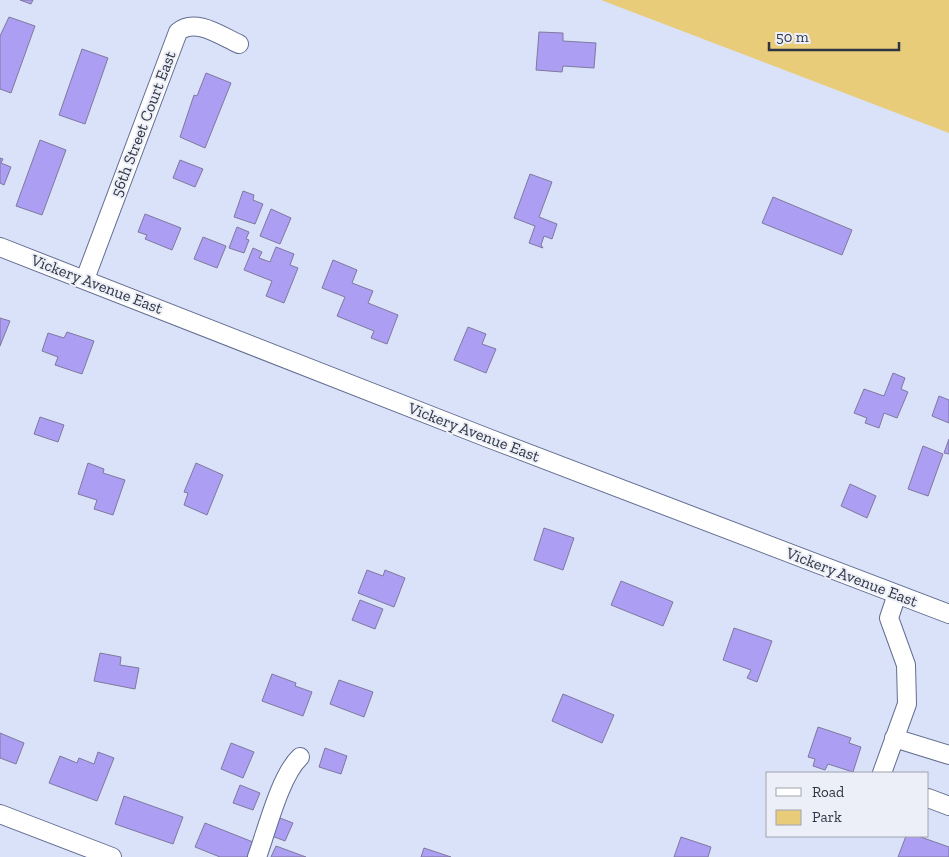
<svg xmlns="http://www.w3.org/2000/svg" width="949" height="857" viewBox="0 0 949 857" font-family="'Zilla Slab',serif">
<rect width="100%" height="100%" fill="#dae2f9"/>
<path fill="#e9cc7a" d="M601 0H949V133Z"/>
<path fill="#ac9ef3" stroke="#7e799e" d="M20 0H33L31 4Z
M9 17 35 26 11 93 0 89V36Z
M539 32 563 33V41L596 43 594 68 563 66 562 72 536 70Z
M82 49 108 58 85 124 59 115Z
M206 73 231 83 205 148 180 137 194 95 197 96Z
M40 140 66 150 42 215 16 206Z
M0 158 3 159 1 163 11 167 4 185 0 183Z
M180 160 203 169 195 187 173 178Z
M530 174 552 182 539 217 557 224 552 239 544 236 541 245 543 248 529 243 535 226 514 218Z
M243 191 254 195 253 200 263 204 255 224 234 217Z
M773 197 852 230 842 255 762 223Z
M271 209 291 218 280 244 260 236Z
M145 214 181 228 172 250 145 239 147 235 138 232Z
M237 227 249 232 246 239 249 240 244 253 229 248Z
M203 237 226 246 217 268 194 259Z
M276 247 294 254 290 265 298 268 284 303 266 296 272 281 244 270 253 248 262 252 259 258 270 262Z
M333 260 357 270 352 283 373 291 368 303 398 315 387 344 371 338 374 331 337 316 345 297 322 288Z
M0 318 10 321 0 346Z
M468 327 486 334 482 344 496 349 486 373 454 360Z
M67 332 94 341 82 374 55 365 58 357 42 351 48 333 64 338Z
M893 373 905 378 901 389 908 392 897 418 884 413 879 428 865 423 867 418 854 413 864 389 884 396Z
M939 396 949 400V423L932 416Z
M40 417 64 425 58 442 34 434Z
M949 439V454L944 453Z
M923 446 943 454 928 496 908 489Z
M88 463 104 469 103 473 125 480 113 515 94 509 97 500 78 494Z
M196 463 223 475 207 515 184 505 188 493 184 492Z
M850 484 876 496 867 518 841 506Z
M544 528 574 538 563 570 534 560Z
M367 570 383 576 385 570 405 578 394 607 358 593Z
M621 581 673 602 663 626 611 605Z
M360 600 383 609 375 629 352 620Z
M734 628 772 641 757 682 747 678 751 670 723 660Z
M100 653 121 657 120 665 139 668 135 689 94 681Z
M272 674 296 683 295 686 312 692 303 716 262 701Z
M339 680 373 692 364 717 330 704Z
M563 694 614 715 602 743 552 721Z
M818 727 851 738 849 743 861 747 853 772 828 764 825 770 813 766 815 759 808 757Z
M0 733 24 743 16 764 0 758Z
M231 743 254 752 243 778 221 769Z
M325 748 347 756 341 774 319 767Z
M98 752 114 758 97 801 49 783 60 756 77 763 79 758 94 764Z
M240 785 260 793 253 810 233 803Z
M124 796 183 817 173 844 115 824Z
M280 818 293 823 285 841 272 836Z
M205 823 253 842 247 857H220L195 847Z
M906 836H918L949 847V857H898Z
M681 837 711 847 708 857H674Z
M276 846 306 857H271Z
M424 848 451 857H421Z"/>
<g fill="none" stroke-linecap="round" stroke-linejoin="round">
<g stroke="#636e91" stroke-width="20">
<path id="minor" d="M0 247 488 438 949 614
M85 279 178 32C195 17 221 36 239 44
M894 738 949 755
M882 773 907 704 906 665 889 618 897 594
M928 798 949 806
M0 814 112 857
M257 857C267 830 280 776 300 757"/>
</g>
<use href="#minor" stroke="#fff" stroke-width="18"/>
</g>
<g text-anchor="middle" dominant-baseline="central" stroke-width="4" stroke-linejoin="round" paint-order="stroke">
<g font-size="16" fill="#2f3443" stroke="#eceff7">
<text transform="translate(143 124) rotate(-69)">56th Street Court East</text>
<text transform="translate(97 284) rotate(21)">Vickery Avenue East</text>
<text transform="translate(474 432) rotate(21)">Vickery Avenue East</text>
<text transform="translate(852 577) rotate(21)">Vickery Avenue East</text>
</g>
</g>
<rect x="766" y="772" width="162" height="65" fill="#eceff7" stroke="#a0a4af"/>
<rect x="776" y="788" width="25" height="8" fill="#ffffff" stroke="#a0a4af"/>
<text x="812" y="797" font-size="15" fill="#2f3443">Road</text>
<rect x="776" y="810" width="25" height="15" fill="#e9cc7a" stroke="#a0a4af"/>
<text x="812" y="822" font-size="15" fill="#2f3443">Park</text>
<path d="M769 42v8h130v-8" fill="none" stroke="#2f3443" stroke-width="2.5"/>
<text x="776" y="42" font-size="15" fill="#2f3443" stroke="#eceff7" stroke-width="4" paint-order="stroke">50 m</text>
</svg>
